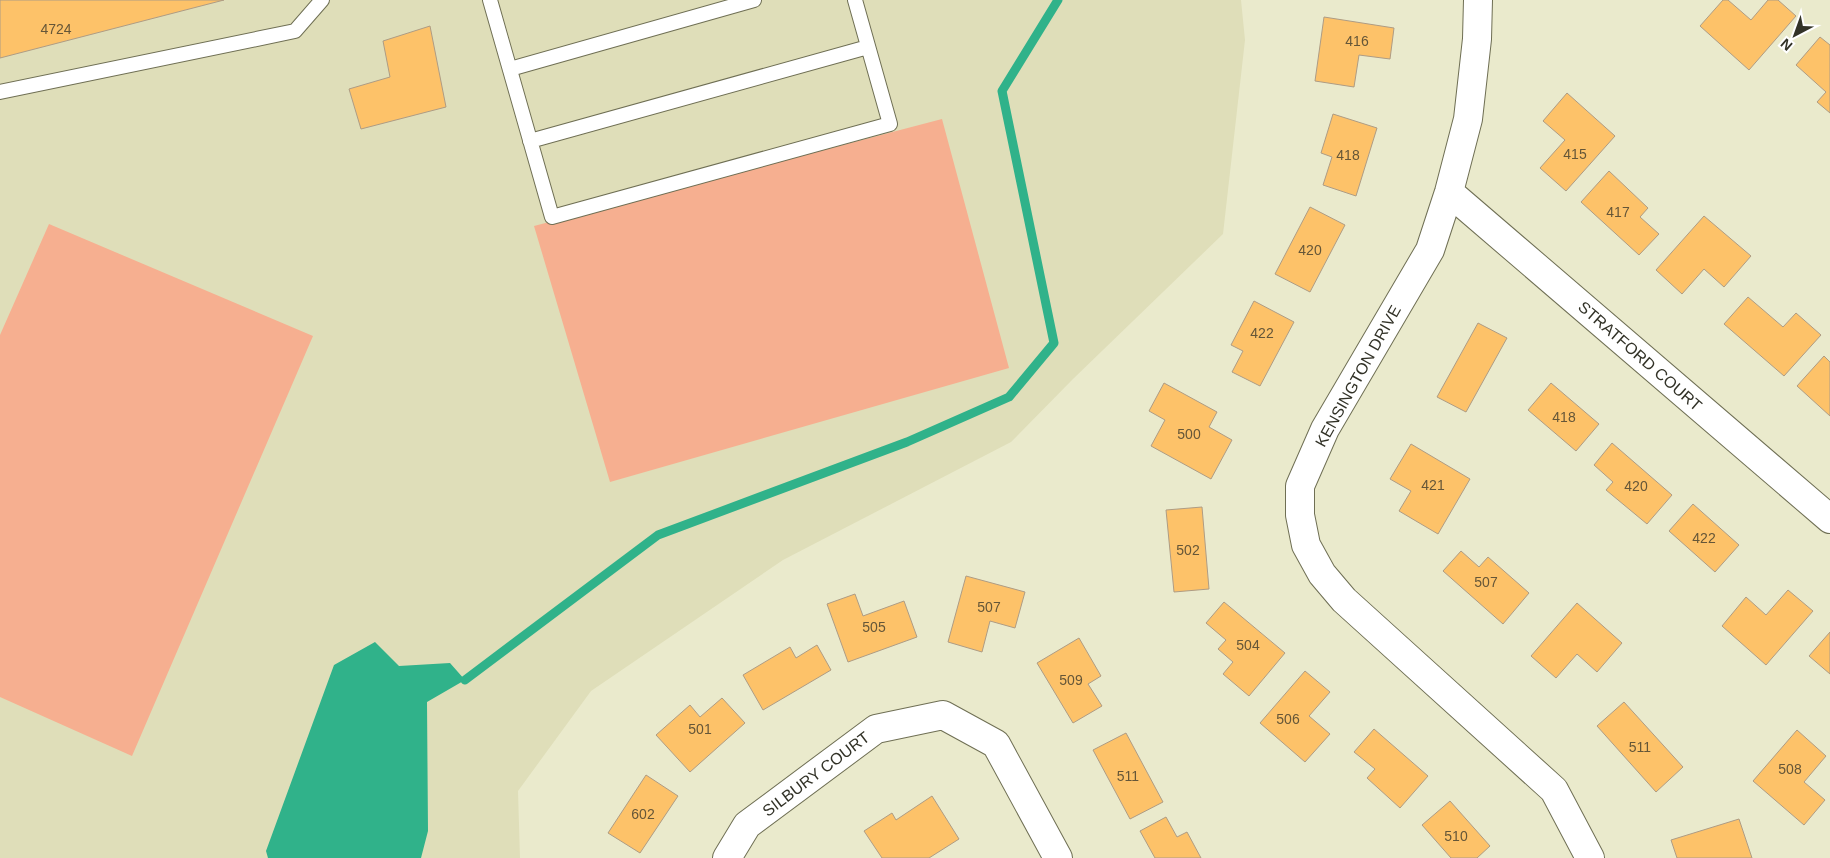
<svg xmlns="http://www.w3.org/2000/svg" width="1830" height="858" viewBox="0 0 1830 858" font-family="Helvetica,sans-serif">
<rect width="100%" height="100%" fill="#eaeacc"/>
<path fill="#dfdeb9" d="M0 0H1241L1245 40 1223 234 1073 379 1011 442 783 560 591 691 518 791 520 858H0Z"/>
<path fill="#f6af90" d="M942 119 1009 368 610 482 534 226Z
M49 224 313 336 132 756 0 697V335Z"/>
<path fill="#30b28a" d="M375 642 399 666 450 663 465 680 427 702 428 831 421 858H268L266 851 334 665Z"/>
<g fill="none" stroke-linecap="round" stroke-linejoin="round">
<path stroke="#30b28a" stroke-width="9" d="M465 680 658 535 907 442 1009 397 1054 343 1002 91 1058 0"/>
</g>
<path fill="#fdc269" stroke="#ae9c84" d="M0 0H224L0 58Z
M1723 0H1728L1751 20 1768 0H1778L1796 16 1749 70 1700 26Z
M1324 17 1394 28 1390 59 1359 55 1354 87 1315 81Z
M430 26 446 107 361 129 349 89 390 77 383 41Z
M1820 37 1830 45V113L1817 102 1826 92 1796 65Z
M1567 93 1615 136 1566 191 1540 168 1565 140 1543 121Z
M1333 114 1377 128 1356 196 1323 185 1332 157 1321 153Z
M1609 171 1648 208 1640 217 1659 234 1639 255 1581 202Z
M1310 207 1345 225 1310 292 1275 274Z
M1704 216 1751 256 1724 287 1704 269 1682 294 1656 270Z
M1748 297 1783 327 1796 313 1821 335 1784 376 1724 324Z
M1254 301 1294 322 1260 386 1232 372 1243 351 1231 345Z
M1478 323 1507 338 1466 412 1437 397Z
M1824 356 1830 362V416L1797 386Z
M1164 383 1217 412 1209 427 1232 440 1211 479 1151 446 1165 420 1149 411Z
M1551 383 1599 424 1576 451 1528 410Z
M1612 443 1672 495 1647 524 1606 490 1613 482 1594 465Z
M1411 444 1470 479 1438 534 1399 511 1411 491 1390 479Z
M1693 504 1739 545 1715 572 1669 531Z
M1202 507 1209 589 1174 592 1166 510Z
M1461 551 1479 567 1488 557 1529 593 1503 624 1443 571Z
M966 576 1025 592 1015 628 990 621 982 652 948 642Z
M1788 590 1813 611 1766 665 1722 626 1746 597 1766 615Z
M855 594 863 616 904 601 917 637 848 662 827 604Z
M1224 602 1285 653 1249 696 1223 674 1233 662 1218 649 1226 640 1206 623Z
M1577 603 1622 643 1597 672 1577 654 1556 678 1531 656Z
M1830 632V674L1809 656Z
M1079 638 1101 676 1088 684 1102 706 1073 723 1037 663Z
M817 645 831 670 763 710 743 675 790 647 796 658Z
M1305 671 1330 692 1309 716 1330 734 1305 762 1260 723Z
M722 698 745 723 690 772 656 735 690 705 700 717Z
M1624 702 1683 767 1656 792 1597 726Z
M1374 729 1428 776 1400 808 1367 778 1375 769 1354 752Z
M1797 730 1826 756 1804 782 1825 800 1804 825 1753 781Z
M1126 733 1163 802 1130 819 1093 750Z
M646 775 678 796 640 853 608 833Z
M932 796 959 839 929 858H882L864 831 892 813 896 820Z
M1450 801 1490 846 1477 858H1451L1422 825Z
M1166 817 1177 837 1187 832 1201 858H1155L1140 831Z
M1739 819 1752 858H1677L1671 840Z"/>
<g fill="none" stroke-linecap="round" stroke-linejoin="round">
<g stroke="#6f6f54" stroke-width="16">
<path id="lane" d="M490 0 552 217 890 124 855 0
M510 69 754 0
M0 92 295 31 322 0
M530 141 868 47"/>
</g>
<g stroke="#6f6f54" stroke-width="30">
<path id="street" d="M1478 0 1477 39 1468 119 1449 192 1430 250 1325 429 1300 486V515L1306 545 1322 574 1344 600 1554 790 1590 858
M1449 192 1830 519
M727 858 747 825 876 729 943 715 996 744 1058 858"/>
</g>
<use href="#lane" stroke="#fff" stroke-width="14"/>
<use href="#street" stroke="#fff" stroke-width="28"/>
</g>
<g text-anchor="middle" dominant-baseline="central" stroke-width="5" stroke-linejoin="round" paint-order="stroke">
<g font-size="14" fill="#655638">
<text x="56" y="29">4724</text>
<text x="1357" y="41">416</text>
<text x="1575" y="154">415</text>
<text x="1348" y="155">418</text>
<text x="1618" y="212">417</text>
<text x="1310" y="250">420</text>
<text x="1262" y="333">422</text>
<text x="1564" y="417">418</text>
<text x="1189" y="434">500</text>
<text x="1433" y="485">421</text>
<text x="1636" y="486">420</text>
<text x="1704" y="538">422</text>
<text x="1188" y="550">502</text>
<text x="1486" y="582">507</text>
<text x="989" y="607">507</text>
<text x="874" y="627">505</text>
<text x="1248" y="645">504</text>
<text x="1071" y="680">509</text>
<text x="1288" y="719">506</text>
<text x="700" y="729">501</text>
<text x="1640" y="747">511</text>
<text x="1790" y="769">508</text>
<text x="1128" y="776">511</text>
<text x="643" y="814">602</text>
<text x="1456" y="836">510</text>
</g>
<g font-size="16" fill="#323227" stroke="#fff">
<text transform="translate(1640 356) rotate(41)">STRATFORD COURT</text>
<text transform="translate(1358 376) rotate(-61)">KENSINGTON DRIVE</text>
<text transform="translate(816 774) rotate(-37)">SILBURY COURT</text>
</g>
</g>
<g transform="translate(1795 35) rotate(221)" stroke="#ffffff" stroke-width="4" paint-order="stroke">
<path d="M0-4L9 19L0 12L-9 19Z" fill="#323227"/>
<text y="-8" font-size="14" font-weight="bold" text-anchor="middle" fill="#323227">N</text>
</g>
</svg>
